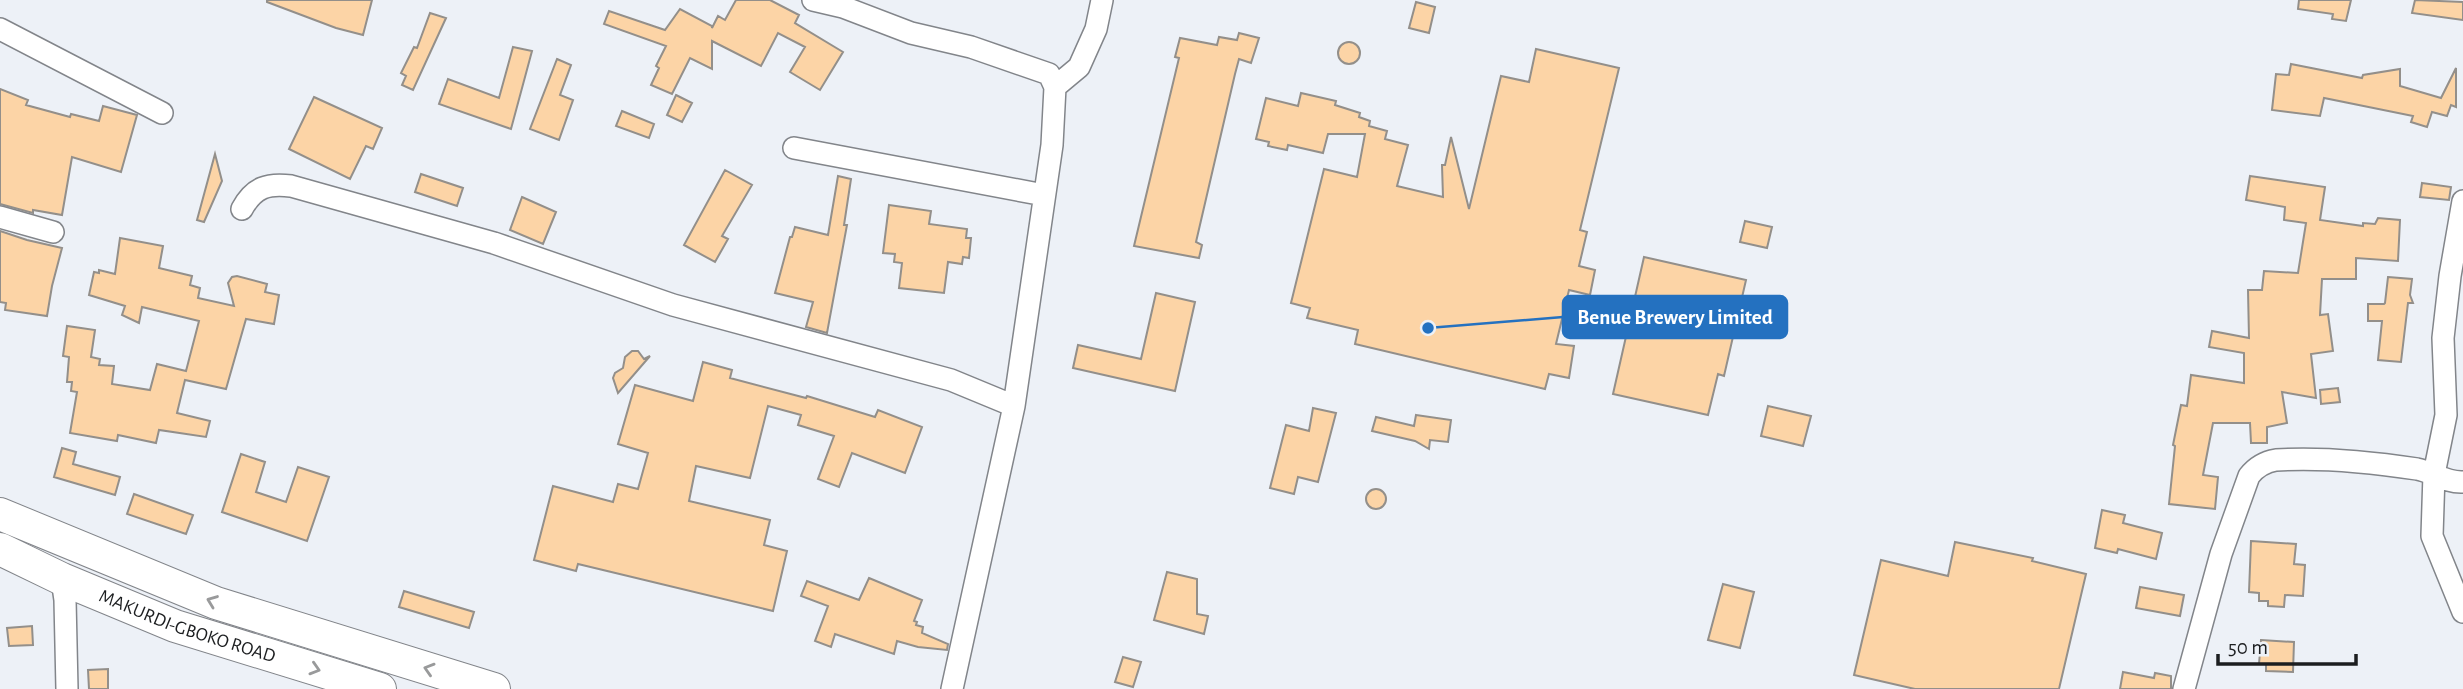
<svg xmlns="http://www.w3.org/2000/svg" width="2463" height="689" viewBox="0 0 2463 689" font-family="'Alegreya Sans',sans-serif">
<rect width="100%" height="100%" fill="#edf1f7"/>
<path fill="#fcd4a6" stroke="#938f8a" stroke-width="2" d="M267 0H372L363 35 336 28 267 2Z
M736 0H770L799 15 795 23 843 52 820 90 790 72 805 47 778 33 761 66 712 41V69L690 58 672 94 651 85 659 68 656 66 666 46 604 24 609 11 665 30 680 9 712 26V28L718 16 725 20Z
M2299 0H2351L2346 21 2332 19 2333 14 2298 9Z
M2415 0 2463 2V20L2412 13Z
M1416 2 1435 7 1429 33 1409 28Z
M430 13 446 18 413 90 402 85 406 76 401 73 414 47 417 48Z
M1239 33 1259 38 1251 63 1239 59 1235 74 1196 242 1202 245 1199 258 1134 246 1179 58 1175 57 1180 38 1217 45 1219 37 1237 40Z
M1338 53a11 11 0 1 1 22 0a11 11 0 1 1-22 0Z
M513 47 532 51 511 129 439 104 448 79 499 98Z
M1536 49 1619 68 1580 230 1587 232 1579 266 1595 270 1590 295 1569 290 1556 344 1574 346 1569 378 1549 374 1545 389 1355 344 1358 330 1307 318 1310 308 1291 303 1324 169 1357 177 1365 134H1328L1323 153 1288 145 1287 150 1268 146 1269 142 1256 139 1266 98 1298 106 1301 93 1336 101 1335 105 1360 113 1359 117 1370 121 1369 126 1387 131 1385 139 1408 145 1397 186 1443 197 1442 165H1445L1451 137 1469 209 1501 76 1529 82Z
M557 59 571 65 560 95 573 100 559 140 530 129Z
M2291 64 2362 78 2363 75 2400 69V86L2441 98 2456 68V107L2451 105 2447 116 2432 112 2427 127 2411 122 2413 116 2324 98 2320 116 2272 110 2276 74 2289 75Z
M0 89 28 100 26 105 70 117 71 114 99 121 103 106 137 115 121 172 72 157 62 215 33 210V213L0 204Z
M676 95 692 103 682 122 667 115Z
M314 97 382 128 373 149 366 146 350 179 289 149Z
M622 111 654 124 649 138 616 126Z
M215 154 222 181 204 222 197 220Z
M725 170 752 185 722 236 728 239 715 262 684 245Z
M421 174 463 188 457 206 415 192Z
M838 176 851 179 844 225H847L827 333 806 327 813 302 775 293 790 237H792L795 227 828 235Z
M2250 176 2325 187 2320 220 2363 226V223L2375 224 2378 218 2400 220 2398 261 2356 258V279H2322L2320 315 2328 314 2333 351 2311 354 2316 398 2282 392 2287 423 2267 427V443H2251L2250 423H2213L2203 475 2218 477 2215 509 2169 504 2175 446 2173 445 2181 405 2187 406 2191 375 2244 383V353L2209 347 2212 331 2249 338 2248 290H2262L2264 271 2298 273 2306 223 2284 220 2285 207 2246 200Z
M2422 183 2451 187 2449 200 2420 197Z
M522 197 556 212 543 244 510 230Z
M889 205 931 211 929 224 967 229 966 238H971L969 258 963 257 962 264 948 262 944 293 899 288 902 263 894 262 895 254 883 253Z
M1745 221 1772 227 1767 248 1740 242Z
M0 231 27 240 62 248 52 286 47 316 5 310 6 303 0 302Z
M120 238 163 246 159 268 192 276 190 285 200 288 198 298 234 306 228 283 232 277 237 276 267 284 265 292 279 295 274 324 246 319 226 389 185 380 177 413 210 421 206 437 159 430 156 443 118 435 117 441 70 433 77 392 71 391 72 382H67L69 357 63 356 67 326 95 330 91 357 100 359 99 365 114 366 112 384 150 390 157 364 186 371 199 321 142 307 139 323 122 315 125 306 89 295 94 272 99 273V270L115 274Z
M1644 257 1746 280 1724 376 1718 374 1708 415 1613 394Z
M2388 277 2412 279 2410 295 2413 303H2408L2401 362 2378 360 2382 321H2368V304H2384L2385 303Z
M1156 293 1195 302 1175 391 1073 368 1078 345 1141 359Z
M632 351H638L644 359 650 356 618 393 613 378 615 373 623 368 625 357Z
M703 362 732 370 730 378 806 398 807 396 875 417 878 410 922 427 905 473 852 453 839 487 818 479 834 436 798 425 801 415 768 406 750 478 696 466 689 501 770 520 764 545 787 551 773 611 578 564 576 571 534 560 553 486 613 502 618 484 638 489 648 453 618 444 635 385 693 401Z
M2338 388 2340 402 2321 404 2320 390Z
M1768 406 1811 416 1803 446 1761 436Z
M1313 408 1336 413 1318 482 1298 477 1294 494 1270 488 1286 425 1309 431Z
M1416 415 1451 420 1448 442 1430 440 1429 449 1415 441 1372 431 1376 417 1414 426Z
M62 448 76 452 73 464 120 477 115 495 54 477Z
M241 454 265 462 256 492 286 502 298 467 329 477 307 541 222 512Z
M1366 499a10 10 0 1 1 20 0a10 10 0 1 1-20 0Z
M134 494 193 515 186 534 127 514Z
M2102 510 2125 515 2123 523 2162 533 2156 559 2118 549 2117 553 2095 548Z
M2251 541 2296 544 2294 564 2305 565 2303 596 2285 595 2284 607 2268 606V601H2259V593L2249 592Z
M1955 542 2033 558 2032 561 2086 574 2059 689H1915L1854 675 1881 560 1948 576Z
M1167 572 1197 579V614L1208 616 1204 634 1154 620Z
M869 578 922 600 914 621 917 622 916 625 923 627 922 633 948 644 947 650 918 647 897 641 894 654 835 634 831 647 815 641 828 606 801 596 807 581 859 600Z
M1723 584 1754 592 1740 648 1708 640Z
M2140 587 2184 595 2180 616 2136 608Z
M404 591 474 612 469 628 399 607Z
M32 626 33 645 9 646 7 628Z
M2261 640 2294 642 2293 672 2266 671V664H2259Z
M1123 657 1141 662 1133 687 1115 682Z
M108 669V689H89L88 670Z
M2123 672 2154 678 2155 673 2171 676V689H2120Z"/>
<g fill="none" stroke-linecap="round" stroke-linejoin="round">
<g stroke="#82858a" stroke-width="24">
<path id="street" d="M813 0 843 7 911 33 971 47 1049 74 1055 87 1052 145 1014 406 952 689
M0 29 162 113
M1055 87 1079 67 1096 29 1102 0
M794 148 1044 195
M2463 201 2450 276 2443 338 2446 415 2434 474 2432 536 2463 612
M242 209C254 187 268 183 291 186L494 243 673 305 951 380 1014 406
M0 217 53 232
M62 579 65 600 67 689
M2184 689 2221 554 2249 476C2256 467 2264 462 2276 460 2322 457 2371 462 2417 469 2433 472 2446 483 2463 482"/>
</g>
<g stroke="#82858a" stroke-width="34">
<g id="primary">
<path d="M0 514 216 603 494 689"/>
<path id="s1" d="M0 549 62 579 175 626 380 689"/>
</g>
</g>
<use href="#street" stroke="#fff" stroke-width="21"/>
<use href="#primary" stroke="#fff" stroke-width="32"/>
</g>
<defs><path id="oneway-chevron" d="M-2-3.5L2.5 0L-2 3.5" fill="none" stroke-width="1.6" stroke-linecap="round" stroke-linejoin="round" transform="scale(1.75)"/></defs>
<g stroke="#999a9b">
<use href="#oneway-chevron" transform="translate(212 601) rotate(-159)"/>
<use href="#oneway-chevron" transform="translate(315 669) rotate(17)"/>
<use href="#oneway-chevron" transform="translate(429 669) rotate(-163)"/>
</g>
<g text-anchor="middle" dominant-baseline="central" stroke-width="6" stroke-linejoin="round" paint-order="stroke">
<g font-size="19" fill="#1c1e20" stroke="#edf1f7">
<text stroke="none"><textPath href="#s1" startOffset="203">MAKURDI-GBOKO ROAD</textPath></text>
</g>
</g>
<path fill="none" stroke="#2471c0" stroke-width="2.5" d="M1428 328L1563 317"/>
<circle fill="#2471c0" stroke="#edf1f7" stroke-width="2.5" cx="1428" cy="328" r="7"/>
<rect fill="#2471c0" stroke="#2471c0" stroke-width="2.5" x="1563" y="296" width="224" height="42" rx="7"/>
<g font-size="21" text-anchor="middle" font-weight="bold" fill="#fff">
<text x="1675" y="324">Benue Brewery Limited</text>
</g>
<path d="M2218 654v10h138v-10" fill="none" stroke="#1c1e20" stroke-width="3.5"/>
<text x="2228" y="654" font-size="21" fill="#1c1e20" stroke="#edf1f7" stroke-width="5" paint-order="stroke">50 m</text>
</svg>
